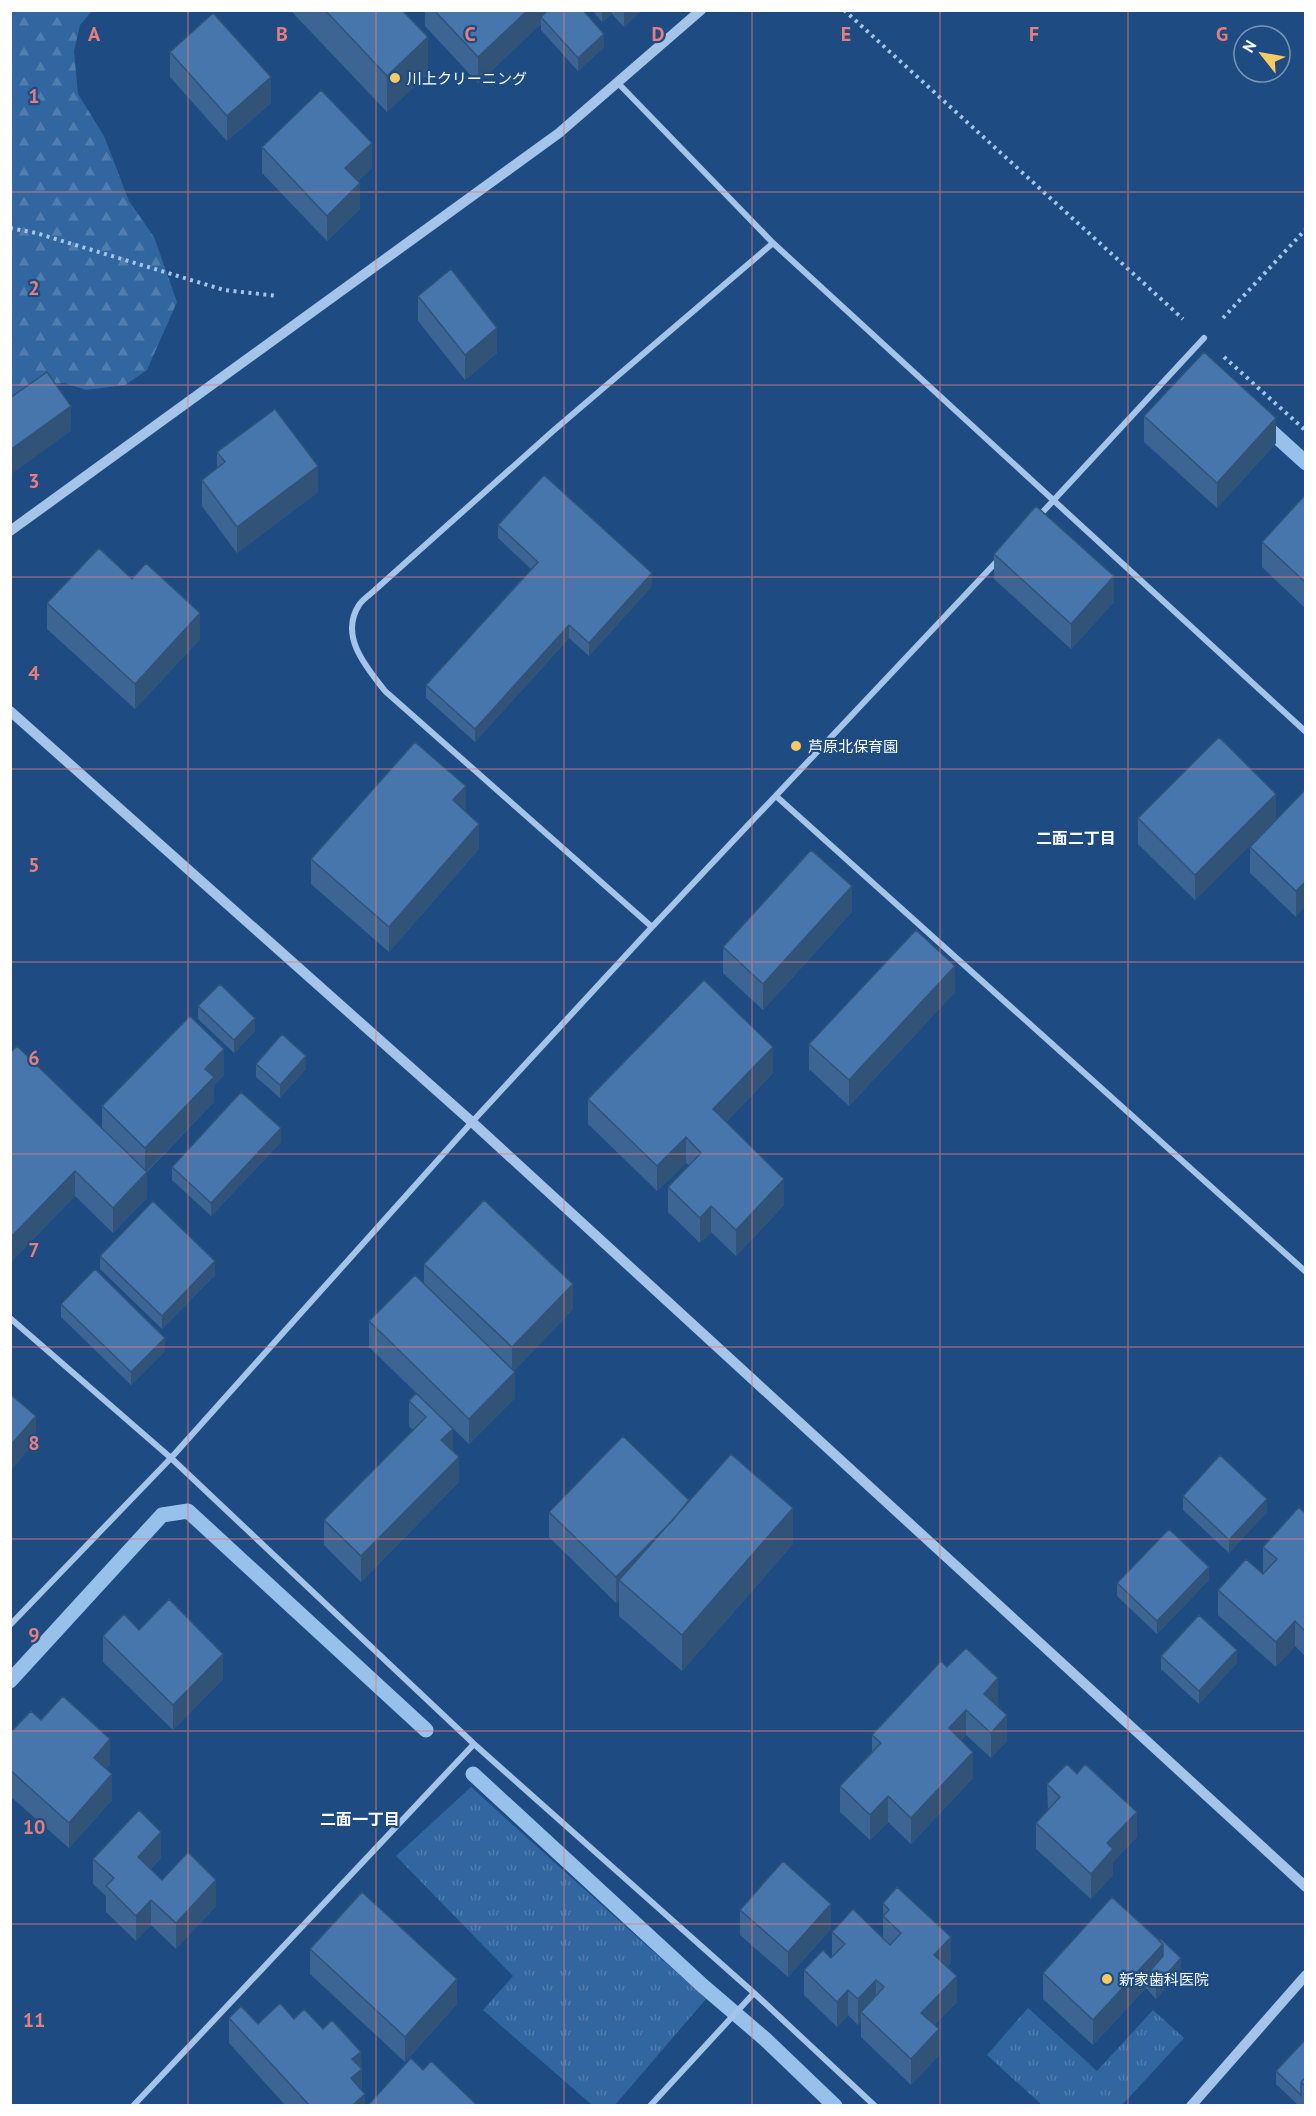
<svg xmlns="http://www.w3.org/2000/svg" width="1316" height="2116" viewBox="0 0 1316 2116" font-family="'PT Sans','Noto Sans JP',sans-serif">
<defs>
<pattern id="grass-tufts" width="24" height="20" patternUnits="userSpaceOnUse" patternTransform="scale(1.5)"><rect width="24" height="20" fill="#3266a0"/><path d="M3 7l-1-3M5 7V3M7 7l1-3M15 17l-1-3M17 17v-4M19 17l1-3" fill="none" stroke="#517dae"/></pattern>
<pattern id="forest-firs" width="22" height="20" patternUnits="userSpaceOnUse" patternTransform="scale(1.5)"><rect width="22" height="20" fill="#3266a0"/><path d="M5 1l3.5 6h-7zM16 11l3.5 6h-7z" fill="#517dae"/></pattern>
</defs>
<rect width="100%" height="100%" fill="#1e4c82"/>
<path fill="url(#grass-tufts)" d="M471 1787 706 1999 615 2105H592L483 2010 513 1976 396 1856Z
M1028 2008 1097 2071 1153 2010 1184 2038 1122 2105H1042L987 2055Z"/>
<path fill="url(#forest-firs)" d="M11 11H92L80 25 74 51 78 94 104 136 129 201 154 237 177 302 147 370 125 385 86 390 64 383 39 385 11 407Z"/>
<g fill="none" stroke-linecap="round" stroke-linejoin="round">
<path stroke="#97c0eb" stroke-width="15" d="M1262 423 1306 463
M10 1681 162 1515 188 1511 426 1730
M473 1774 703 1986 765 2039 835 2106"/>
<path stroke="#a4c5e9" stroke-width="4" stroke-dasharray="3 4.5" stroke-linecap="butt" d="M844 10 1183 319
M10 228 36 233 224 290 278 296
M1223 318 1306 229
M1224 357 1306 431"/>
<path stroke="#a4c5e9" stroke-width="6" d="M618 83 773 243 1306 732
M1039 516 1204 338
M776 796 1306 1272
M652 927 385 691C366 667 339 636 359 605 363 599 371 594 376 589L553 431 773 243
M10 1318 171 1458 474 1744 754 1993 875 2106
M10 1625 171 1458 472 1122 652 927 1000 558
M133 2106 474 1744
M650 2106 754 1993"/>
<path stroke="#a4c5e9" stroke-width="10" d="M10 531 559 133 701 10
M10 711 472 1122 1306 1887
M1191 2106 1306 1975"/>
</g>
<path fill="#3c6593" d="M293 10H402L428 74 387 112 293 13Z
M425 10H583L604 47 578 71 541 30V24L478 83 425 26Z
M592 10H642L624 27 612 14 602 22Z
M170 52 271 103 227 141 170 77Z
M262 147 372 168 358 181 360 209 327 241 262 173Z
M418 296 497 353 465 380 418 321Z
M1144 416 1276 443 1217 508 1144 442Z
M217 452 318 492 237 553 202 506V480L217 469Z
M1305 495V608L1262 567V542Z
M498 525 652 586 589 656 569 638 475 742 426 698V685L531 569 498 538Z
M994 554 1114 602 1071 649 994 579Z
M132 579 200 639 135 709 47 629V603Z
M1305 790 1296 917 1250 873V847Z
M466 811 479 849 389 952 311 884V859Z
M1138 818 1276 819 1195 900 1138 844Z
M852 912 763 1010 723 973V947Z
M955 992 849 1106 809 1069V1044Z
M198 1006 255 1031 234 1053 198 1019Z
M10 1053 102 1129V1106L224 1075 214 1085V1102L147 1172V1198L113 1233 75 1196 10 1263Z
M256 1064 306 1069 280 1098 256 1077Z
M773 1073 726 1122 784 1205 736 1256 711 1232 700 1243 668 1212V1187L689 1166 686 1163 657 1191 588 1124V1099Z
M281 1142 211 1216 172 1180V1167Z
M100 1256 215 1275 162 1329 100 1269Z
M424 1264 573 1309 514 1371 515 1398 469 1444 369 1347V1321L424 1284Z
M61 1304 165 1351 131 1385 61 1317Z
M416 1393 459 1482 361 1582 324 1545V1520L413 1430 409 1426V1401Z
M1183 1496 1267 1512 1229 1553 1183 1510Z
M689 1500 793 1544 682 1671 619 1616V1600L616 1603 549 1537V1512Z
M1305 1513V1656L1295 1646 1276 1667 1218 1615V1590L1263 1574 1264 1573 1263 1572V1547Z
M1209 1580 1157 1634 1117 1596V1583Z
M139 1630 223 1679 173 1730 103 1662V1636Z
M1161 1656 1237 1663 1199 1704 1161 1669Z
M947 1667 998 1704 997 1706 1007 1741 991 1758 966 1735 961 1740 973 1778 911 1844 888 1822 870 1840 840 1812V1786L872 1752V1735Z
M41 1720 110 1765 106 1769 112 1800 69 1848 10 1796V1733Z
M1047 1784 1137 1837 1113 1862V1875L1091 1899 1036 1849V1823L1048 1810Z
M161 1858 151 1869 162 1880 216 1906 176 1949 151 1925 136 1941 106 1912V1896L93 1884V1859Z
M883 1903 951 1962 947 1967 957 2002 934 2025 939 2055 911 2085 861 2037V2021L858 2025 848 2015 837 2027 804 1995V1970L832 1958V1932L883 1937Z
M740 1910 831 1929 788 1977 740 1935Z
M310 1949 457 2004 405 2062 310 1974Z
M1181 1971 1156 1999 1146 1988 1093 2045 1043 1999V1973Z
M229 2018 258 2024 294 2019 361 2052 362 2090 365 2106H286L229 2043Z
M1305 2040V2106H1299L1276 2084V2071Z"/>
<path fill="#315378" d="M528 10H555L541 17V24L478 83V57Z
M602 10H612V14L602 22Z
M624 10H642L624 27Z
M604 34V47L578 71V58Z
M428 37V74L387 112V76Z
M271 77V103L227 141V116Z
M372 143V168L345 193V168Z
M360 183V209L327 241V216Z
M497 328V353L465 380V355Z
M71 406V431L10 475V450Z
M1276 418V443L1217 508V483Z
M318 466V492L237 553V527Z
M652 573V586L589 656V643Z
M1114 576V602L1071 649V624Z
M200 613V639L135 709V684Z
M569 625V638L475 742V729Z
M466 786V811L453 800Z
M1276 794V819L1195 900V875Z
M479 824V849L389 952V927Z
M1305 882V907L1296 917V891Z
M852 886V912L763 1010V984Z
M955 966V992L849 1106V1080Z
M255 1018V1031L234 1053V1040Z
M773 1047V1073L713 1135V1109Z
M224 1049V1075L214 1085V1102L145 1173V1148L205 1069Z
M306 1056V1069L280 1098V1085Z
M281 1128V1142L211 1216V1203Z
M686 1137V1163L657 1191V1166Z
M75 1171V1196L10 1263V1238Z
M147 1172V1198L113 1233V1208Z
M784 1179V1205L736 1256V1230Z
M711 1206V1232L700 1243V1218Z
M215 1261V1275L162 1329V1316Z
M573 1284V1309L512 1373V1347Z
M165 1338V1351L131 1385V1372Z
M515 1372V1398L469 1444V1419Z
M36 1416V1441L10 1472V1446Z
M453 1429V1455L441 1440Z
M459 1457V1482L361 1582V1556Z
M1267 1499V1512L1229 1553V1540Z
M690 1501 619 1580V1600L616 1603V1577Z
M793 1508V1544L682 1671V1635Z
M1209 1567V1580L1157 1634V1621Z
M1295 1621V1646L1276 1667V1642Z
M1237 1650V1663L1199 1704V1691Z
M223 1654V1679L173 1730V1705Z
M998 1678V1704L984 1719V1694Z
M966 1710V1735L949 1753V1728Z
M1007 1715V1741L991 1758V1733Z
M110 1739V1765L94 1783V1758Z
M973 1752V1778L911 1844V1818Z
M112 1774V1800L69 1848V1823Z
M888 1796V1822L870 1840V1815Z
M1137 1812V1837L1113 1862V1875L1091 1899V1874L1107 1843Z
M161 1832V1858L138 1882V1857Z
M216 1880V1906L176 1949V1923Z
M151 1900V1925L136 1941V1916Z
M831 1904V1929L788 1977V1952Z
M951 1937V1962L934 1980V1955Z
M1163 1944V1970L1146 1976V1988L1093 2045V2020Z
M1181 1958V1971L1156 1999V1986Z
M957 1976V2002L921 2039V2013Z
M457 1979V2004L405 2062V2037Z
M876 1980V2005L861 2012V2021L858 2025V1999Z
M848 1990V2015L837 2027V2002Z
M939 2029V2055L911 2085V2059Z
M361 2052 362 2094 351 2104 352 2059Z
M365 2094V2106H352Z"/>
<path fill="#4676ab" stroke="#315378" stroke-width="1.5" d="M325 10H402L428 37 387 76Z
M434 10H528L478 57Z
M548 10H583L604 34 578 58 541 17Z
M213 13 271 77 227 116 170 52Z
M321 90 372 143 345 168 360 183 327 216 262 147Z
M451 269 497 328 465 355 418 296Z
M1204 352 1276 418 1217 483 1144 416Z
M47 372 71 406 10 450V398Z
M275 409 318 466 237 527 202 480 225 462 217 452Z
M544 475 652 573 589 643 569 625 475 729 426 685 538 562 498 525Z
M1305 495V582L1262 542Z
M1036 506 1114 576 1071 624 994 554Z
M99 548 132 579 146 563 200 613 135 684 47 603Z
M1219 737 1276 794 1195 875 1138 818Z
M415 742 466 786 453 800 479 824 389 927 311 859Z
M1305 790V882L1296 891 1250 847Z
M811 850 852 886 763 984 723 947Z
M916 930 955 966 849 1080 809 1044Z
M704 980 773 1047 713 1109 784 1179 736 1230 711 1206 700 1218 668 1187 701 1153 686 1137 657 1166 588 1099Z
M220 984 255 1018 234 1040 198 1006Z
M190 1016 224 1049 205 1069 214 1077 145 1148 102 1106Z
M282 1034 306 1056 280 1085 256 1064Z
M17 1046 147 1172 113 1208 75 1171 10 1238V1053Z
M241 1092 281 1128 211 1203 172 1167Z
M484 1200 573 1284 512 1347 424 1264Z
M153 1201 215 1261 162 1316 100 1256Z
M95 1269 165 1338 131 1372 61 1304Z
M415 1275 515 1372 469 1419 369 1321Z
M416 1393 453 1429 441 1440 459 1457 361 1556 324 1520 426 1417 409 1401Z
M10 1394 36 1416 10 1446Z
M623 1436 689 1500 672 1521 616 1577 549 1512Z
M731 1454 793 1508 682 1635 619 1580Z
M1220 1455 1267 1499 1229 1540 1183 1496Z
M1299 1507 1305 1513V1631L1295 1621 1276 1642 1218 1590 1246 1559 1263 1574 1277 1559 1263 1547Z
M1169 1529 1209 1567 1157 1621 1117 1583Z
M169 1599 223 1654 173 1705 103 1636 124 1614 139 1630Z
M1199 1615 1237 1650 1199 1691 1161 1656Z
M966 1648 998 1678 984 1694 1007 1715 991 1733 966 1710 949 1728 973 1752 911 1818 888 1796 870 1815 840 1786 881 1743 872 1735 941 1661 947 1667Z
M63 1696 110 1739 94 1758 112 1774 69 1823 10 1770V1733L31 1711 41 1720Z
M1067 1764 1077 1774 1085 1764 1137 1812 1107 1843 1113 1849 1091 1874 1036 1823 1060 1797 1047 1784Z
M139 1810 161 1832 138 1857 162 1880 188 1852 216 1880 176 1923 151 1900 136 1916 106 1886 114 1878 93 1859Z
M783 1861 831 1904 788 1952 740 1910Z
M897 1887 951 1937 934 1955 957 1976 921 2013 939 2029 911 2059 861 2012 884 1987 876 1980 858 1999 848 1990 837 2002 804 1970 823 1950 831 1958 845 1944 832 1932 853 1909 890 1945 901 1933 883 1916 889 1910 883 1903Z
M362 1892 457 1979 405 2037 310 1949Z
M1112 1897 1163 1944 1093 2020 1043 1973Z
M1161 1939 1181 1958 1156 1986 1146 1976 1163 1956V1944L1159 1941Z
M280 2003 294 2019 304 2009 323 2029 332 2020 361 2052 352 2059 362 2069 351 2078 365 2094 352 2106H310L229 2018 241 2006 258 2024Z
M1305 2040V2078L1301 2082V2095L1276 2071Z
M411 2058 423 2070 431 2061 478 2106H371L369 2104Z
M1305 2078V2086L1301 2082Z"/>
<path fill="none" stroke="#e67e7e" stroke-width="1.5" stroke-opacity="0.55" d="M188 10V2106M376 10V2106M564 10V2106M752 10V2106M940 10V2106M1128 10V2106M10 192H1306M10 385H1306M10 577H1306M10 769H1306M10 962H1306M10 1154H1306M10 1347H1306M10 1539H1306M10 1731H1306M10 1924H1306"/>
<g fill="#f8ca63" stroke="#1e4c82" stroke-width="2">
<circle cx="395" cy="78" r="6"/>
<circle cx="796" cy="746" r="6"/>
<circle cx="1107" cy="1979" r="6"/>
</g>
<g text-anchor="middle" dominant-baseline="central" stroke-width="4.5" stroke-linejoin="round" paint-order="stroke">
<g font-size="15" fill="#fff" stroke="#1e4c82" text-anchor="start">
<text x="407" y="78">川上クリーニング</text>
<text x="808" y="746">芦原北保育園</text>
<text x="1119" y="1979">新家歯科医院</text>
</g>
<g font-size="16" font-weight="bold" fill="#fff" stroke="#1e4c82">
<text x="1076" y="838">二面二丁目</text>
<text x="360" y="1819">二面一丁目</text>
</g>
</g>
<g font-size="20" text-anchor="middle" font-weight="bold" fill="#e67e7e" stroke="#1e4c82" stroke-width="4.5" stroke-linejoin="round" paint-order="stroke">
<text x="94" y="41">A</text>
<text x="282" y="41">B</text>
<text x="470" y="41">C</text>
<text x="658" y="41">D</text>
<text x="846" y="41">E</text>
<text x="1034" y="41">F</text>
<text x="1222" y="41">G</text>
<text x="34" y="103">1</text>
<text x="34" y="295">2</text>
<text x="34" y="488">3</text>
<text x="34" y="680">4</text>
<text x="34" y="872">5</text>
<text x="34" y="1065">6</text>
<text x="34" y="1257">7</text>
<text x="34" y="1450">8</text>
<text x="34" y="1642">9</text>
<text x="34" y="1834">10</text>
<text x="34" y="2027">11</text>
</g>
<rect width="1316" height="2116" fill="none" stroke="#ffffff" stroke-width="24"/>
<g transform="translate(1262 54) rotate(301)"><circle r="28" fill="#1e4c82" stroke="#7894b4" stroke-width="1.5"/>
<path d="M0-4.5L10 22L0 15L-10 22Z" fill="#f8ca63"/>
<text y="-9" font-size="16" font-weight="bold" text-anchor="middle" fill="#ffffff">N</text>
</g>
</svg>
